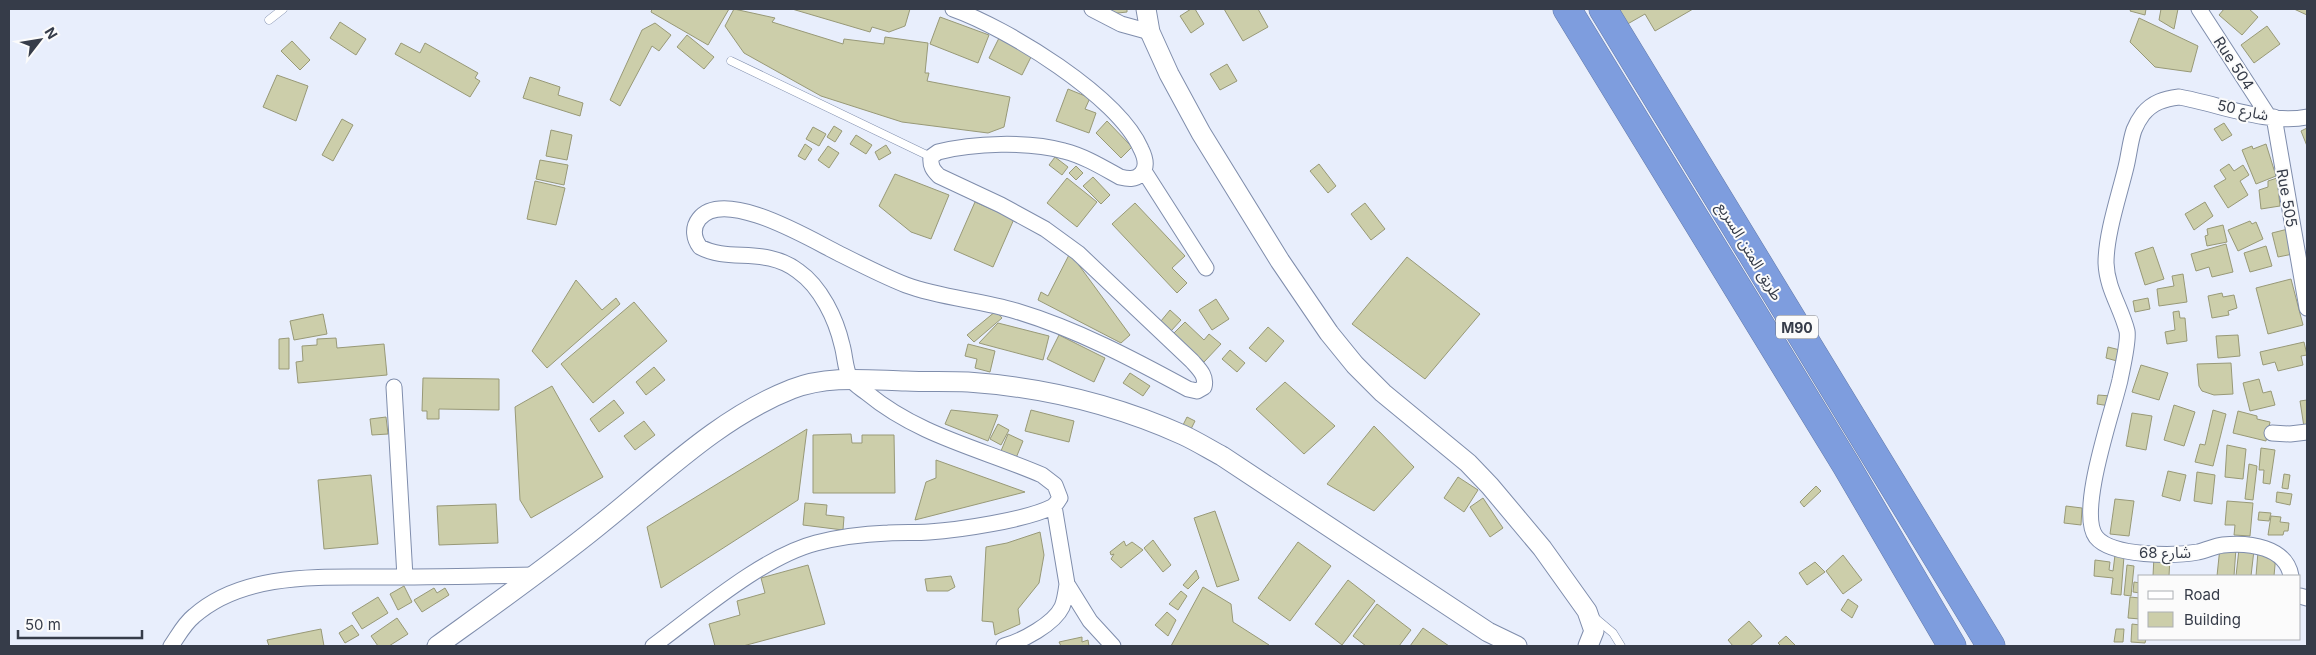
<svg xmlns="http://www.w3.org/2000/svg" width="2316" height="655" viewBox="0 0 2316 655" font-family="Inter,'Noto Sans Arabic',sans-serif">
<rect width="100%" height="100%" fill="#e8eefc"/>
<path fill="#ccceaa" stroke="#989977" d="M652 9H729L708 45 651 12Z
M734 9 775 18 772 22 843 44 844 39 884 44 885 37 928 43 925 73H929L927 81 1010 97 1004 127 988 133 902 122 821 96 744 53 725 26Z
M792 9H910L905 26 889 32 872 27 870 32Z
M1109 9H1127V12L1109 14Z
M1191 9H1195L1204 24 1191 33 1180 16Z
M1224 9H1258L1268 27 1243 41Z
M1614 9H1693L1655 31 1645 14 1624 26Z
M2131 9H2146L2145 15 2130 11Z
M2161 9H2178L2174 29 2159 20Z
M2224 9H2249L2258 17 2242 35 2219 15Z
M2294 9H2307V15Z
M940 17 989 35 978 63 930 44Z
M2139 18 2198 46 2191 72 2155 67 2130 42Z
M340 22 366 39 356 55 330 38Z
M655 23 671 35 659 51 652 46 620 106 610 100 642 30Z
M2267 26 2280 44 2254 63 2241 45Z
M687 35 714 57 704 69 677 47Z
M1000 36 1033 53 1022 75 989 58Z
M292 41 310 60 300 70 281 51Z
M401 43 420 53 425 43 478 73 475 78 480 81 470 97 395 54Z
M1227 64 1237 81 1220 90 1210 74Z
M277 75 308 86 296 121 263 107Z
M530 77 560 87 558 95 583 103 580 116 523 98Z
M1068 89 1090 98 1085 109 1096 113 1089 133 1056 121Z
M342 119 353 125 333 161 322 155Z
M1107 121 1132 147 1121 158 1096 133Z
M2224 123 2232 135 2222 141 2214 129Z
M834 126 842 131 835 142 827 137Z
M813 127 826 134 819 146 806 139Z
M2307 128V146L2301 131Z
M551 130 572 135 567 160 546 156Z
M856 135 872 145 866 154 850 144Z
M805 144 812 149 805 160 798 156Z
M2266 144 2276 176 2256 184 2242 150 2252 146 2253 149Z
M886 145 891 153 879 160 875 152Z
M828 146 839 153 829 168 818 160Z
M1055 157 1068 167 1062 175 1049 165Z
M540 160 568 165 564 185 536 179Z
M1319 164 1336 186 1328 193 1310 171Z
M2229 164 2234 171 2243 165 2249 175 2240 181 2248 195 2228 208 2214 186 2226 179 2220 170Z
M1076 166 1083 173 1076 180 1069 173Z
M895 174 949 195 931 239 911 232 879 206Z
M1093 177 1110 195 1101 204 1083 186Z
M1067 178 1097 202 1077 227 1047 203Z
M2277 178 2280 206 2261 209 2259 190 2268 187V181Z
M535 181 565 188 556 225 527 219Z
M975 202 1014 219 993 267 954 250Z
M2205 202 2213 216 2194 230 2185 214Z
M1135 203 1185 256 1172 268 1187 283 1177 293 1112 224Z
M1365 203 1385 229 1371 240 1351 214Z
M2250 221 2252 224 2256 222 2263 239 2238 251 2228 230Z
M2223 225 2227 242 2207 246 2205 236 2208 235 2207 229Z
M2288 229 2293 254 2278 257 2272 233Z
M2226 244 2233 272 2212 277 2209 267 2196 271 2191 254Z
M2266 246 2272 266 2250 272 2244 253Z
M2153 247 2164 279 2145 285 2135 253Z
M1070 253 1130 335 1121 343 1038 300 1041 292 1048 296Z
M1407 257 1480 314 1425 379 1352 324Z
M2183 274 2187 302 2159 306 2157 289 2174 286 2172 276Z
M2291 279 2303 325 2268 334 2256 288Z
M576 280 602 310 616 298 620 304 547 368 532 351Z
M2222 293 2223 297 2234 295 2237 308 2228 311 2229 315 2212 318 2208 296Z
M2148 298 2150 309 2135 312 2133 301Z
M1216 299 1229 319 1212 330 1199 310Z
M634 302 667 341 593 403 561 364Z
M1170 310 1181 320 1171 331 1161 321Z
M996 311 1002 318 974 342 967 335Z
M2179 311 2180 318H2185L2187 341 2167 344 2165 332 2175 330 2173 312Z
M323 314 327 334 294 340 290 321Z
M1185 322 1204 340 1209 334 1221 344 1204 362 1173 334Z
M998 323 1049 336 1043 360 979 343Z
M1268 327 1284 341 1266 362 1249 348Z
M1059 335 1105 358 1094 382 1047 359Z
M2238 335 2240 356 2218 358 2216 336Z
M289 338V369H279V339Z
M336 338 337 348 384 344 387 375 298 383 296 362 303 361 302 346 317 345V339Z
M2304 342 2307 355 2301 356 2303 365 2278 371 2275 362 2263 365 2260 352Z
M968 344 995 351 990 372 975 368 977 359 965 356Z
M2108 347 2120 350 2117 361 2106 358Z
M1230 350 1245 363 1237 372 1222 359Z
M2231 363 2233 394 2214 395 2202 391 2199 386 2197 364Z
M2141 365 2168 373 2159 400 2132 392Z
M654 367 665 380 646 395 636 382Z
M1130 373 1150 386 1143 396 1123 383Z
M423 378 499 379V410L439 409V419H427V411H422Z
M2259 379 2263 393 2271 391 2275 405 2250 411 2243 383Z
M1285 382 1335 426 1304 454 1256 409Z
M552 386 603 477 531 518 520 500 515 407Z
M2098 395 2111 396 2110 406 2097 404Z
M614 400 624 413 599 432 590 419Z
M2307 400V427H2304L2300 401Z
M2174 405 2195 412 2184 446 2164 440Z
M951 410 998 415 988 441 945 424Z
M1031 410 1074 421 1069 442 1025 431Z
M2213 410 2226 414 2213 466 2195 462 2200 444 2205 445Z
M2238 411 2257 416V419L2270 422 2266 441 2233 433Z
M2132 413 2152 416 2146 450 2126 446Z
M386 417 388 434 372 435 370 419Z
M1187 417 1195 421 1189 433 1181 429Z
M644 421 655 435 635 450 624 436Z
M998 424 1009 430 1001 445 990 439Z
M1374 426 1414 467 1374 511 1327 484Z
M807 429 798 500 661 588 647 527Z
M851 434 852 443H862V435H894L895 493H813V435Z
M1008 434 1023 441 1016 458 1001 451Z
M2227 445 2246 449 2243 479 2225 477Z
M2261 448 2275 450 2270 484 2263 483 2264 470H2259Z
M936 460 1025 492 915 520 926 482 936 478Z
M2249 464 2257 466 2253 500 2245 499Z
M2168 471 2186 475 2180 501 2162 496Z
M2197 472 2215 475 2212 504 2194 501Z
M2284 474 2290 475 2288 489 2282 488Z
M371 475 378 544 324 549 318 480Z
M1458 477 1478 490 1464 512 1444 498Z
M1816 486 1821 491 1804 507 1800 502Z
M2277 492 2292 494 2290 505 2276 502Z
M1483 498 1503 528 1490 537 1470 507Z
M2115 499 2134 501 2129 536 2110 534Z
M2227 501 2253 503 2250 536 2234 535 2235 525H2225Z
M805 503 827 505 826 515 844 517 843 530 803 525Z
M496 504 498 543 439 545 437 506Z
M2066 506 2082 508 2081 525 2064 523Z
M1215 511 1239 580 1217 587 1194 518Z
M2259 512 2271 513 2269 521 2258 520Z
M2271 516 2281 517 2280 522 2289 523 2288 531H2284L2283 535H2268Z
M1040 532 1044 555 1039 583 1018 609 1020 624 995 635 993 622 982 621 986 547 1007 543Z
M1153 540 1171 565 1163 572 1144 548Z
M1124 541 1126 546 1132 542 1143 550 1121 568 1111 559 1114 554 1111 555 1110 552Z
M1298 542 1331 566 1290 621 1258 598Z
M2220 547 2236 548 2234 576H2217Z
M2239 549 2254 550 2251 576H2236Z
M2258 552 2276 554 2274 576H2256Z
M1843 555 1862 580 1843 594 1826 571Z
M2115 555 2124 556 2121 595 2111 594 2113 578 2094 576 2095 560 2110 562 2109 570 2113 571Z
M2154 556 2170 557 2169 576H2153Z
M1815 562 1825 572 1807 585 1799 573Z
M808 565 825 624 743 646H715L709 624 740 615 737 601 765 593 761 578Z
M2127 565 2134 566 2131 596 2124 595Z
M1196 570 1199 578 1188 589 1183 585Z
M951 576 955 587 948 591H927L925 579Z
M1348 580 1375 601 1342 645 1315 624Z
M2134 582 2140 583V593L2133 592Z
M404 586 412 602 398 610 390 594Z
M1203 587 1231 604 1233 622 1269 645 1268 646H1171Z
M434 588 437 593 445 588 449 595 422 612 414 600Z
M1181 591 1187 596 1178 610 1169 604Z
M378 597 388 613 362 629 352 613Z
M2130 597 2140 598V619L2128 618Z
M1848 599 1858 606 1852 618 1841 610Z
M1377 604 1411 630 1399 646H1366L1353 636Z
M1167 612 1176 620 1168 636 1155 625Z
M397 618 408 634 389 646H378L371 636Z
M1749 621 1762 636 1750 646H1733L1728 640Z
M2132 624 2140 625V639H2146L2145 643 2131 642Z
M352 625 359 635 345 643 339 633Z
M1423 628 1449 646H1410Z
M321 629 324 646H269L267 640Z
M2116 629H2124L2123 642H2114Z
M1786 636 1796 646H1781L1778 643Z
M1082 637V642L1088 640 1089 646H1059H1061L1059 642Z"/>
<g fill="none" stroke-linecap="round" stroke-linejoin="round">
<g stroke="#7f8dac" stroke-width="9">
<path id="service" d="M269 20 283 9
M731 61 931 157
M1594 617 1613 633 1621 646"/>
</g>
<g stroke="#7f8dac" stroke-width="17">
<path id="minor" d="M1092 9 1121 24 1150 32
M2199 9 2269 117
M2274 117 2307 308
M1144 171 1206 268
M394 387 405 577
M2272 433 2290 434 2307 432
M1054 506 1067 584 1090 621 1113 646
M2291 576C2286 547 2249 542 2223 545 2215 546 2207 550 2198 552 2175 556 2112 557 2096 537 2077 512 2113 411 2120 380 2122 369 2129 341 2127 331 2121 307 2107 289 2106 263 2106 234 2119 196 2126 167 2129 155 2130 142 2134 130 2136 125 2140 118 2143 114 2153 102 2164 99 2179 97 2219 104 2268 125 2307 117
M2300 596 2307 598
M171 646C178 636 184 624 194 616 246 570 327 578 391 577 439 577 487 576 535 575
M653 646C698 613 762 557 816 543 839 537 864 534 888 533 902 532 916 533 929 532 959 530 1026 520 1052 507 1056 505 1057 502 1060 498L1055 485 1042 475C982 449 919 436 867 393 862 389 853 384 850 378 845 369 845 355 842 345 836 319 821 287 798 271 765 246 730 263 700 247 694 239 692 228 699 219 724 187 810 239 838 253 860 264 883 276 906 285 941 298 980 300 1016 311 1076 329 1133 359 1188 389L1197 391 1204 387C1207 376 1199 369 1192 361L1078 253 1045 229 1001 205 939 176C933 170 930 166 931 157L938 152C973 143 1029 141 1064 151 1084 156 1102 167 1120 177 1128 179 1135 180 1141 174 1148 167 1145 157 1141 149 1118 96 1007 28 953 9
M1004 646C1022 641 1054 624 1062 607 1065 600 1066 591 1067 584"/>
</g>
<g stroke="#7f8dac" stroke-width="21">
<path id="tertiary" d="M1146 9 1150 32 1169 74 1201 133 1280 261 1329 333 1355 365 1383 393 1468 463 1490 486 1542 548 1587 611 1594 631 1588 646
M437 646C491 607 545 569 597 527 659 478 718 418 792 389 828 375 868 380 906 381 927 382 948 381 968 382 1041 387 1116 405 1183 435 1196 441 1209 449 1222 456L1488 632 1517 646"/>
</g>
<g stroke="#657baa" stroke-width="29">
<path id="motorway" d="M1567 9 1846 465 1952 646
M1603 9 1991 646"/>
</g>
<use href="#service" stroke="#fff" stroke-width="8"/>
<use href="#minor" stroke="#fff" stroke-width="15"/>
<use href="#tertiary" stroke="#fff" stroke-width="19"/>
<use href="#motorway" stroke="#7e9dde" stroke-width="28"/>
</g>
<g text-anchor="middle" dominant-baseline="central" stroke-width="4" stroke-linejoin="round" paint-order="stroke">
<rect fill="#fbfbfb" stroke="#71757e" stroke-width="1" x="1776" y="315.5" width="42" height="23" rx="4"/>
<g font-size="14" font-weight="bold" fill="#363c49">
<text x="1797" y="327">M90</text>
</g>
<g font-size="15" fill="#363c49" stroke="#fbfbfb">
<text transform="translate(2234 63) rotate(57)">Rue 504</text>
<text transform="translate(2243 110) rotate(12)">شارع 50</text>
<text transform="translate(2287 198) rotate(80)">Rue 505</text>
<text transform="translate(1750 251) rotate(59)">طريق المتن السريع</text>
<text x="2165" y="552">شارع 68</text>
</g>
</g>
<rect width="2316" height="655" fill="none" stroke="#363c49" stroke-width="20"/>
<rect x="2138" y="575" width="162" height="65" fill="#fbfbfb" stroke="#acafb4"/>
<rect x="2148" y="591" width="25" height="8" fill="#ffffff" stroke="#acafb4"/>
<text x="2184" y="600" font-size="15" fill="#363c49">Road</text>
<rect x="2148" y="612" width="25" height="15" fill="#ccceaa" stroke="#acafb4"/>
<text x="2184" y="625" font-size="15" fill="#363c49">Building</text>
<g transform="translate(40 40) rotate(59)" stroke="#fbfbfb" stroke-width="4" paint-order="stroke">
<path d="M0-4L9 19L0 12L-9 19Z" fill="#363c49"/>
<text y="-8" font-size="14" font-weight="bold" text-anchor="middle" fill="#363c49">N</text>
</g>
<path d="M18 630v8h124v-8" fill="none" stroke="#363c49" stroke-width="2.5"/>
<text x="25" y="630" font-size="15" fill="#363c49" stroke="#fbfbfb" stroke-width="4" paint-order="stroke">50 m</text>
</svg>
